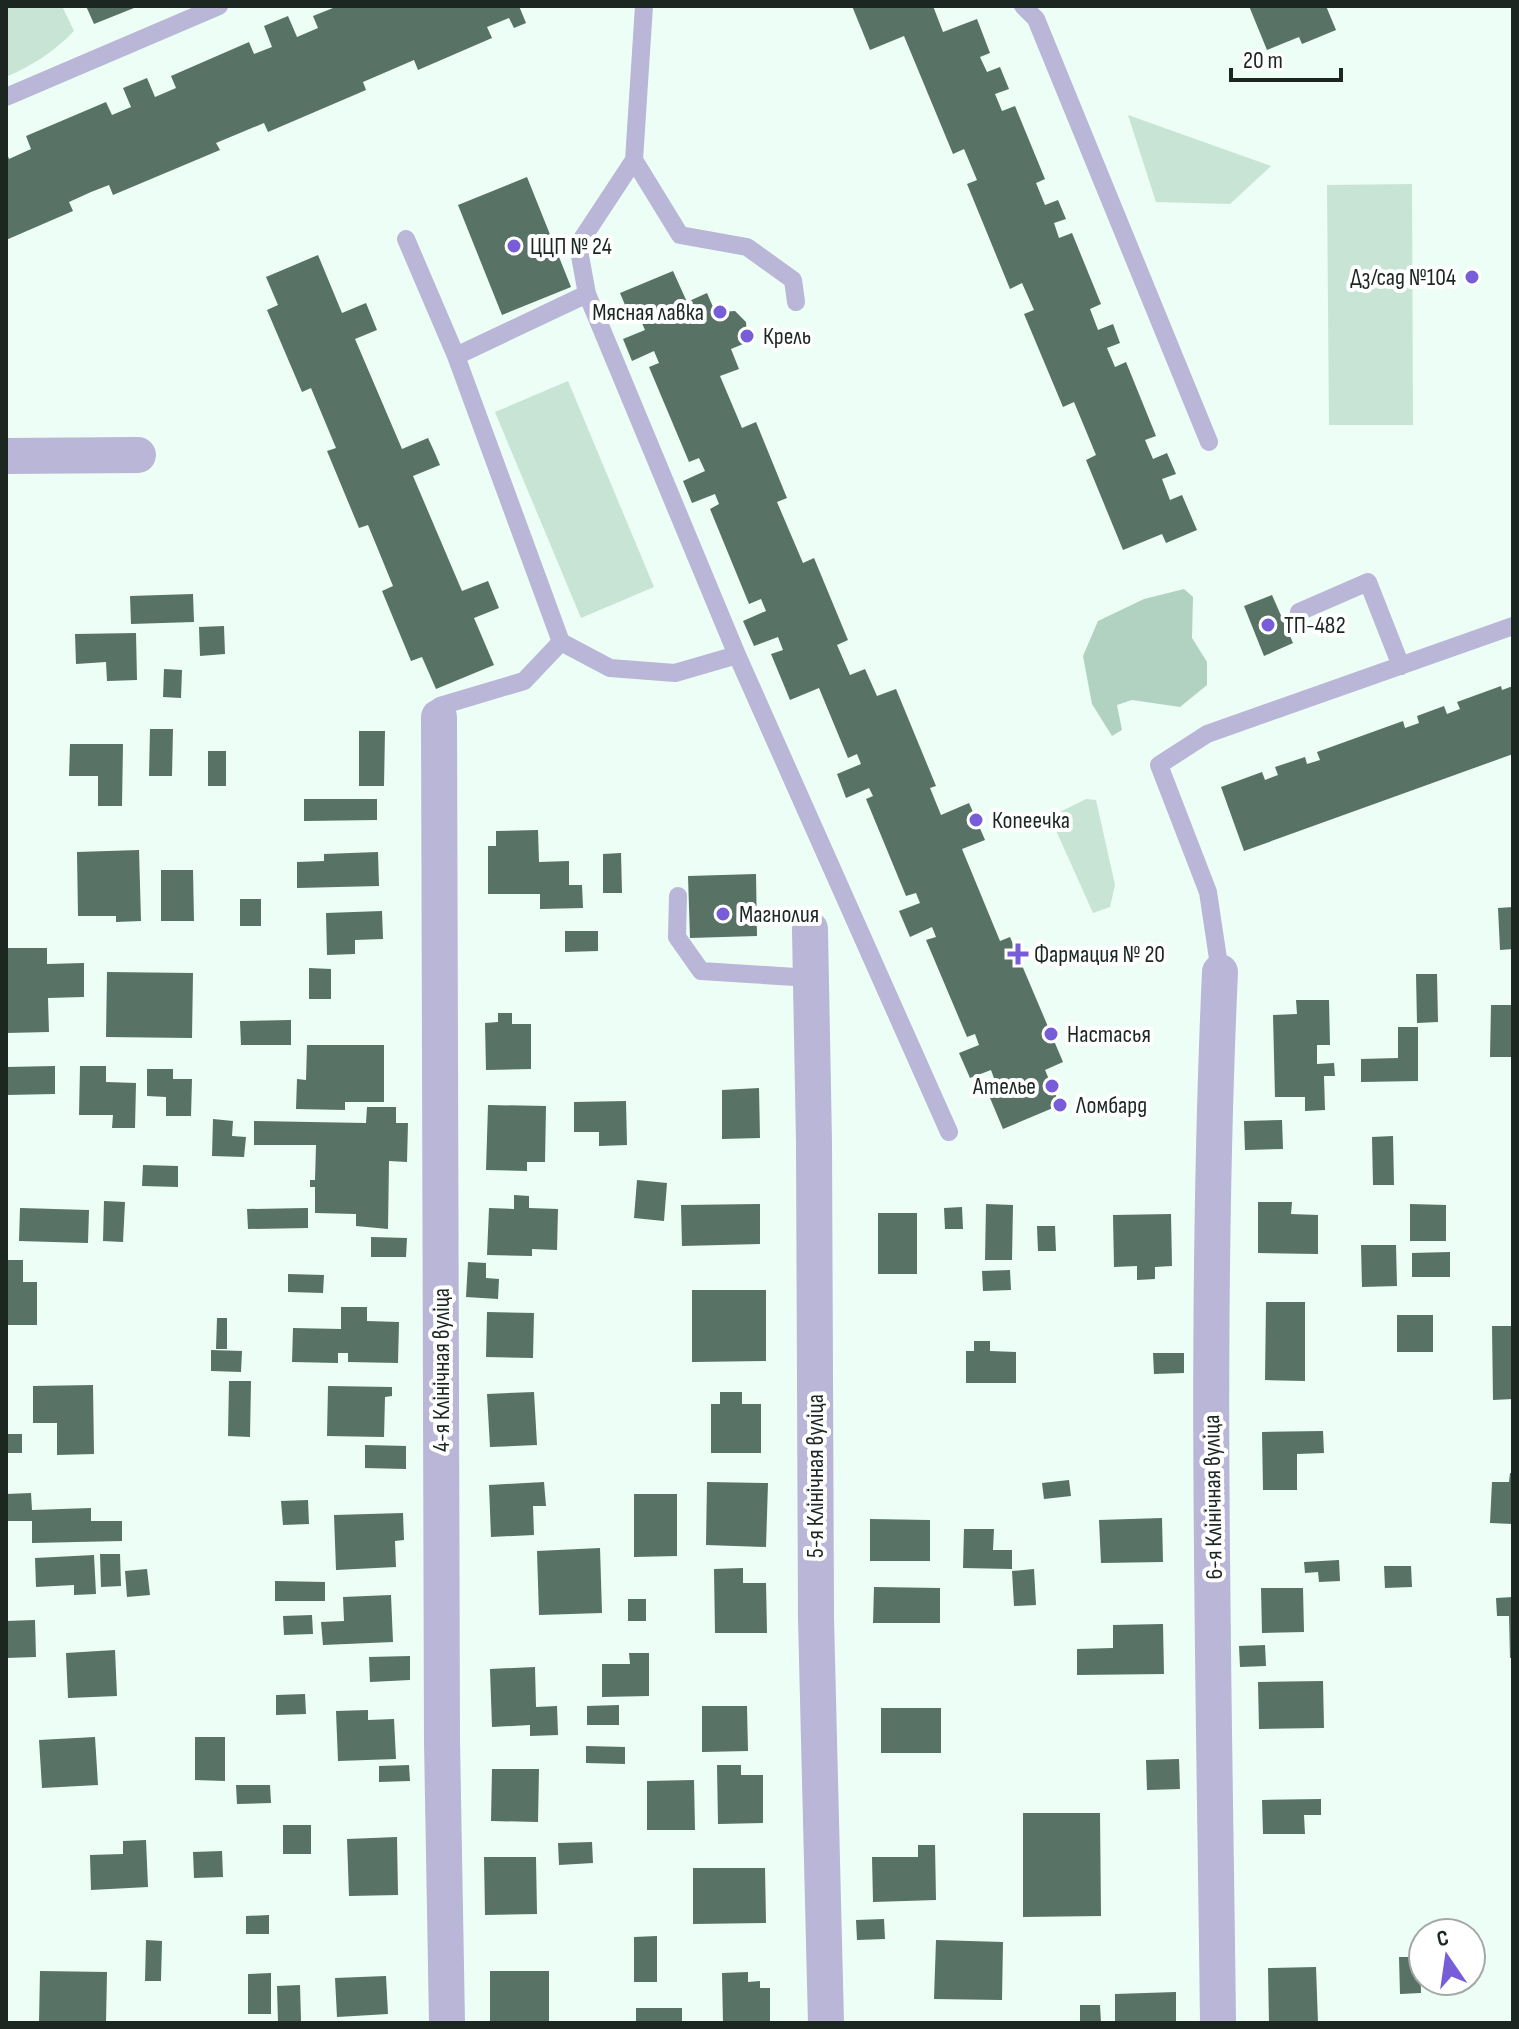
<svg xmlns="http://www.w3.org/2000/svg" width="1519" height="2029" viewBox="0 0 1519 2029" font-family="'Sofia Sans Condensed',sans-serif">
<rect width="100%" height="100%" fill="#ecfef5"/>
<path fill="#c8e4d5" d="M6 6H62L74 31C54 52 33 65 6 77Z
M1128 115 1271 166 1230 204 1156 202Z
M1412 184 1413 425H1329L1327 185Z
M568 381 654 587 581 618 495 412Z
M1086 799 1096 800 1115 885 1110 907 1093 913 1050 817Z"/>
<path fill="#b1d2c1" d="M1184 589 1193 597 1192 638 1207 662V685L1180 707 1132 700 1117 705 1122 730 1112 736 1092 704 1083 656 1098 621 1144 599Z"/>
<path fill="#587265" d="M86 6H139L94 24Z
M338 6H519L526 23 514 28 509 18 487 27 492 38 418 70 414 60 363 82 366 90 268 132 264 123 216 143 220 150 113 195 109 185 91 192 69 202 73 211 6 240V151L9 159 31 149 26 136 106 102 112 115 131 107 123 88 147 78 155 97 176 88 171 76 249 42 254 54 272 47 264 26 288 16 297 37 318 28 313 16Z
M852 6H933L943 32 977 19 990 53 980 57 987 72 1000 67 1009 89 995 94 1002 111 1015 106 1045 179 1036 183 1045 205 1058 200 1066 219 1054 223 1059 238 1072 233 1101 304 1090 309 1098 330 1113 324 1120 343 1107 348 1115 367 1126 362 1156 436 1145 440 1153 459 1167 453 1176 474 1162 479 1170 500 1182 495 1197 530 1166 543 1162 534 1123 550 1086 460 1096 455 1074 402 1063 407 1024 314 1034 310 1022 283 1010 289 967 184 977 180 964 149 953 154 904 36 870 50Z
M1249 6H1326L1336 30 1302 44 1299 37 1267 50Z
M527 177 571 287 502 315 458 205Z
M318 255 342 313 366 303 377 330 355 339 402 449 428 438 434 451 440 465 413 476 462 591 488 581 499 608 474 618 494 665 436 689 422 657 411 661 382 591 393 586 368 525 359 528 327 451 336 448 311 388 302 392 267 310 278 305 266 277Z
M673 271 687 302 707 293 716 314 720 312 735 311 746 322 747 336 743 344 731 349 739 369 720 376 742 428 756 422 787 498 777 502 803 563 814 558 848 640 837 645 850 675 865 669 877 696 896 689 936 786 930 788 941 815 969 803 985 840 962 849 1000 941 1010 937 1063 1062 1045 1070 1060 1105 1003 1129 985 1086 995 1081 991 1070 970 1078 959 1053 979 1045 975 1034 967 1037 926 940 936 937 932 927 910 937 899 911 920 903 916 893 906 896 866 799 873 796 869 788 846 798 837 774 861 764 857 754 848 758 819 688 790 700 771 654 783 650 778 637 754 646 743 621 766 611 761 599 749 604 710 509 719 504 715 494 692 503 683 481 705 471 699 458 689 462 649 367 659 363 654 351 632 361 623 339 645 330 638 314 630 317 620 293Z
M193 594 194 622 131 624 130 596Z
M1272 595 1293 643 1264 656 1244 606Z
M224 626 225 654 200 656 199 627Z
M136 633 137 680 107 681 106 662 76 664 75 634Z
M164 669 182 670 181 698 163 697Z
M1501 686 1502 690 1513 686V754L1244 851 1221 787 1262 772 1265 780 1278 775 1275 767 1305 757 1307 764 1320 760 1317 752 1403 721 1405 728 1419 723 1417 716 1444 706 1447 714 1460 709 1457 702Z
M150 729H173L172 776H149Z
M359 731H385L384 786H359Z
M70 744H123L122 806H98V776H69Z
M208 751H226V786H208Z
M304 799H377V820L304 821Z
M538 830 539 862 569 861V885H582L583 908 540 909V894H488V846H496V831Z
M139 850 141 921 116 922V916H78L77 852Z
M378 852 379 886 297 888V862L324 861V854Z
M621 853 622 893H603V854Z
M161 870H193L194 921H161Z
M756 874 757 936 690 938 688 876Z
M240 899H261V926H240Z
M1513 907V949L1500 950 1498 908Z
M382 911 383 939 355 940V954L327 955 326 913Z
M565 931H598V951L565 952Z
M6 948H47V964L84 963V997L48 998 49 1032 6 1033Z
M309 968 331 969V999H309Z
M107 972 193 973 192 1038 106 1037Z
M1416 974H1437L1438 1022 1417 1023Z
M1296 1000H1329L1330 1045H1317V1064L1334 1063 1335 1076H1324L1325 1110 1305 1111V1097H1275L1273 1015 1297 1014Z
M1491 1005H1513V1057H1490Z
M498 1013H512V1024H531V1069L486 1070 485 1023 498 1022Z
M291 1020V1045H241L240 1021Z
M1398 1027H1418V1081L1361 1082V1059L1398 1058Z
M307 1045H384V1102H345V1110L296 1109 297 1079 306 1080Z
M55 1066V1094L6 1095V1067Z
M80 1066H106V1082L136 1083 135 1128H112L113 1115H79Z
M147 1069H173V1079H192L191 1116H166V1097L147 1096Z
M759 1088 760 1138 722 1139V1090Z
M626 1101 627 1145 599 1146V1132H574V1102Z
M488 1105 546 1106 545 1162H527V1171L486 1170Z
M367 1107H396V1123H408L407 1162 389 1161 388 1229 356 1226V1214L315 1213V1187H310V1180H315L316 1145H254V1121L366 1123Z
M213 1119 233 1121 232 1136 246 1137 244 1157 212 1156Z
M1282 1120 1283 1149 1245 1150 1244 1121Z
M1393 1136 1394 1185H1373L1372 1137Z
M143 1165 178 1166V1187L142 1186Z
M637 1180 667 1183 664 1221 634 1218Z
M514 1195 529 1196V1208L558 1209 557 1250 532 1249V1256L487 1255 489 1208 514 1209Z
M104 1201 125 1202 123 1242 103 1241Z
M1258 1202H1292L1291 1214 1318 1215V1254L1258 1253Z
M760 1204V1244L682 1246 681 1205Z
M986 1204 1013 1205 1012 1260H985Z
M1410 1204 1446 1205V1241H1410Z
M962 1207 963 1229H945L944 1208Z
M20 1208 89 1210 88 1243 19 1241Z
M308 1208V1228L248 1229 247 1209Z
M878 1213H917V1274H878Z
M1171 1214 1172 1266 1155 1267V1279L1137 1280V1266L1114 1267 1113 1215Z
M1037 1226H1055L1056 1251H1038Z
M371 1237 407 1238 406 1257H371Z
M1361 1245H1396L1397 1286 1362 1287Z
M1450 1252V1277H1412V1253Z
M6 1260H23V1282H37V1325H6Z
M468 1262 486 1263V1278L499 1279 498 1299 466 1297Z
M1010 1270 1011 1290 983 1291 982 1271Z
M288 1274 324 1275 323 1293 288 1292Z
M692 1290H766V1361L692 1362Z
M1266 1302H1305V1381L1265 1380Z
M341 1307H367V1321L399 1322 398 1363 348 1362V1353H338V1363L292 1362 293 1328 341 1329Z
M487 1312 534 1313 533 1358 486 1357Z
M1397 1315H1433V1352H1397Z
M217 1318H227V1349H216Z
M1492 1326H1513V1399L1493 1400Z
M974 1341H990V1351L1016 1352V1383H966V1351H974Z
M211 1350 242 1351 241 1372 211 1371Z
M1153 1353H1184V1373L1154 1374Z
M229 1381H251L250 1437 228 1436Z
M93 1385 94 1454 57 1455V1423H33V1386Z
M328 1386 392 1387V1396L385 1397 384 1437 327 1436Z
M534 1392 537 1445 490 1447 487 1394Z
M720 1392H742V1404H761V1453H711V1404H720Z
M1323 1431 1324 1453 1297 1454V1490H1263L1262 1432Z
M6 1434H22V1453H6Z
M365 1445 406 1446V1469L365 1468Z
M1510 1473H1513V1524L1490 1523 1492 1482H1509Z
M1069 1480 1071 1496 1044 1499 1042 1483Z
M544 1482 546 1506H533L534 1535 491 1537 489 1485Z
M707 1482 768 1483 766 1547 706 1545Z
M31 1493 32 1510 91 1508V1521H122V1541L32 1543V1521H6V1494Z
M634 1494H677V1556L634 1557Z
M308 1500 309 1524 283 1525 281 1501Z
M403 1513 404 1540 395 1541 396 1567 336 1570 334 1515Z
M1162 1518 1163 1562 1101 1563 1099 1520Z
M870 1519 930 1520V1561H870Z
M964 1529H994L993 1550H1012V1569L963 1568Z
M600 1548 602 1613 539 1615 537 1551Z
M100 1554H120L121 1586 101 1587Z
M94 1555 96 1594 74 1595V1585L36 1587 35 1558Z
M1339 1560 1340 1581 1319 1582 1318 1572 1305 1573 1304 1562Z
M1384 1566H1411L1412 1587 1385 1588Z
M743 1568V1583H766L767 1633H715L714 1569Z
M147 1569 150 1595 127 1597 125 1571Z
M1034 1569 1036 1605 1014 1606 1012 1571Z
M275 1581 325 1582V1601H275Z
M874 1587 940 1588V1623H873Z
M1261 1588H1303L1304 1632 1262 1633Z
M391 1595 393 1642 323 1645 321 1622 344 1621 343 1597Z
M1513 1597V1658H1510L1509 1616H1497L1496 1598Z
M628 1599H646V1621H628Z
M312 1615 313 1634 284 1635 283 1616Z
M35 1620 36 1657 6 1658V1621Z
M1163 1624 1164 1674 1077 1675V1649L1113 1648V1625Z
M1265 1645 1266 1666 1240 1667 1239 1646Z
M115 1650 117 1696 68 1698 66 1653Z
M629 1653H649V1696L602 1697V1664H630Z
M410 1656V1680L370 1682 369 1657Z
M535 1667 536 1707 557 1706 558 1735 530 1736V1725L492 1727 490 1669Z
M1323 1681 1324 1728 1259 1729 1258 1682Z
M305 1694 306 1714 276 1715V1695Z
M619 1705V1725H587V1706Z
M702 1706H747L748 1751 702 1752Z
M881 1708H941V1753H881Z
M368 1710V1720L394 1719 396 1759 338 1761 336 1711Z
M95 1737 98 1785 42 1788 39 1740Z
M195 1737H225V1781L195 1780Z
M586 1746 625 1747V1764L586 1763Z
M1179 1759 1180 1789 1147 1790 1146 1760Z
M409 1765 410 1781 379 1782V1766Z
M717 1765H741V1775H763V1823L718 1824Z
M492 1769H539L538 1822 491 1821Z
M694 1780 695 1830H647V1781Z
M236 1785H270L271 1803 237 1804Z
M1321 1799V1815H1304L1305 1834H1263L1262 1800Z
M1023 1813H1100L1101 1916 1023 1917Z
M283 1825H311V1854H283Z
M397 1837 398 1895 349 1896 347 1839Z
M146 1840 148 1887 91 1890 90 1855 123 1854V1841Z
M592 1842 593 1863 559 1865 558 1843Z
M918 1845H935L936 1900 873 1902 872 1857H918Z
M222 1851 223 1877 194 1878 193 1852Z
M484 1857H536L537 1914 485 1915Z
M693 1868H765L766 1923 693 1924Z
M269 1915V1934H246V1916Z
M884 1919 885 1939 857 1940 856 1920Z
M657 1936V1982H634V1937Z
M146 1940 162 1941 161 1981H145Z
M936 1940 1003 1942 1002 2000 934 1999Z
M1399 1957H1420L1421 1993 1400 1994Z
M1316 1967 1318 2023H1269L1268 1968Z
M40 1971 107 1972 106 2023H39Z
M490 1971H549V2023H490Z
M748 1972V1982L760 1981V1988H770V2023H723L722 1973Z
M271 1973V2014H248V1974Z
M386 1976 388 2014 337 2017 335 1978Z
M300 1985 301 2021 278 2022 277 1986Z
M1176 1992V2023H1115V1994Z
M1080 2005H1100L1101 2023H1080Z
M636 2008H682V2023H636Z"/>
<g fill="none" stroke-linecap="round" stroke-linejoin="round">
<path stroke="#b9b6d7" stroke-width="18" d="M644 6 634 160 578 245 587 294 737 655 949 1132
M1023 6 1036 19 1209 442
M6 97 219 6
M634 160 680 235 747 247 793 280 796 302
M406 239 456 356
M1299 612 1368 582 1401 666
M561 642 610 668 675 673 737 655
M439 717 440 706 524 681 561 642 456 356 587 294
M678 896 677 937 701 971 811 978
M1220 972 1208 892 1159 765 1207 734 1513 626"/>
<path stroke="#b9b6d7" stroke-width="36" d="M6 456 138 455
M439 717 442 1741 447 2023
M810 929 814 1143 816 1618 826 2023
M1218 2023C1214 1673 1204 1322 1220 972"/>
</g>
<g fill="#785dd8" stroke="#fff" stroke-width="3">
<circle cx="514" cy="246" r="8"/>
<circle cx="1472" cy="277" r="8"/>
<circle cx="720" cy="312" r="8"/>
<circle cx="747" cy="336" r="8"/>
<circle cx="1268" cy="625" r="8"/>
<circle cx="976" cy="820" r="8"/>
<circle cx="723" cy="914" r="8"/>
<path d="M1014 942h8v8h8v8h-8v8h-8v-8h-8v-8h8z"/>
<circle cx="1051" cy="1034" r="8"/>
<circle cx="1052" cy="1086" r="8"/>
<circle cx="1060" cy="1105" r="8"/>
</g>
<g text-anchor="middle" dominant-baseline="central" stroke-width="8" stroke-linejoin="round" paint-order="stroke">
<g font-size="24" fill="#1c2722" stroke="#fff" text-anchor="start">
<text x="530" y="246">ЦЦП № 24</text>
<text x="1456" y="277" text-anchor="end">Дз/сад №104</text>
<text x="704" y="312" text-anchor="end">Мясная лавка</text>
<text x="763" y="336">Крель</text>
<text x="1284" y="625">ТП-482</text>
<text x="992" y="820">Копеечка</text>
<text x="739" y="914">Магнолия</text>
<text x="1034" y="954">Фармация № 20</text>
<text x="1067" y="1034">Настасья</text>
<text x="1036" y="1086" text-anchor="end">Ателье</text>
<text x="1076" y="1105">Ломбард</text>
</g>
<g font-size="24" fill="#1c2722" stroke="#fff">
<text transform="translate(441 1370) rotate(-90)">4-я Клінічная вуліца</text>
<text transform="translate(815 1476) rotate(-90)">5-я Клінічная вуліца</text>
<text transform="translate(1213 1497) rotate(-91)">6-я Клінічная вуліца</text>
</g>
</g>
<rect width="1519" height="2029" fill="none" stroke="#1c2722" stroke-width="16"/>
<g transform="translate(1447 1957) rotate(347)"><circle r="38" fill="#ffffff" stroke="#a4a9a7" stroke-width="2"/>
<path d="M0-6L14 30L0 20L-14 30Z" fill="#785dd8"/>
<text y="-12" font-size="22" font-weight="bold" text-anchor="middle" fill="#1c2722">С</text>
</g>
<path d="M1231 68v12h110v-12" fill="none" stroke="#1c2722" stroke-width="4"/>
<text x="1243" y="68" font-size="24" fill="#1c2722" stroke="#ffffff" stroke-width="6" paint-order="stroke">20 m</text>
</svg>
